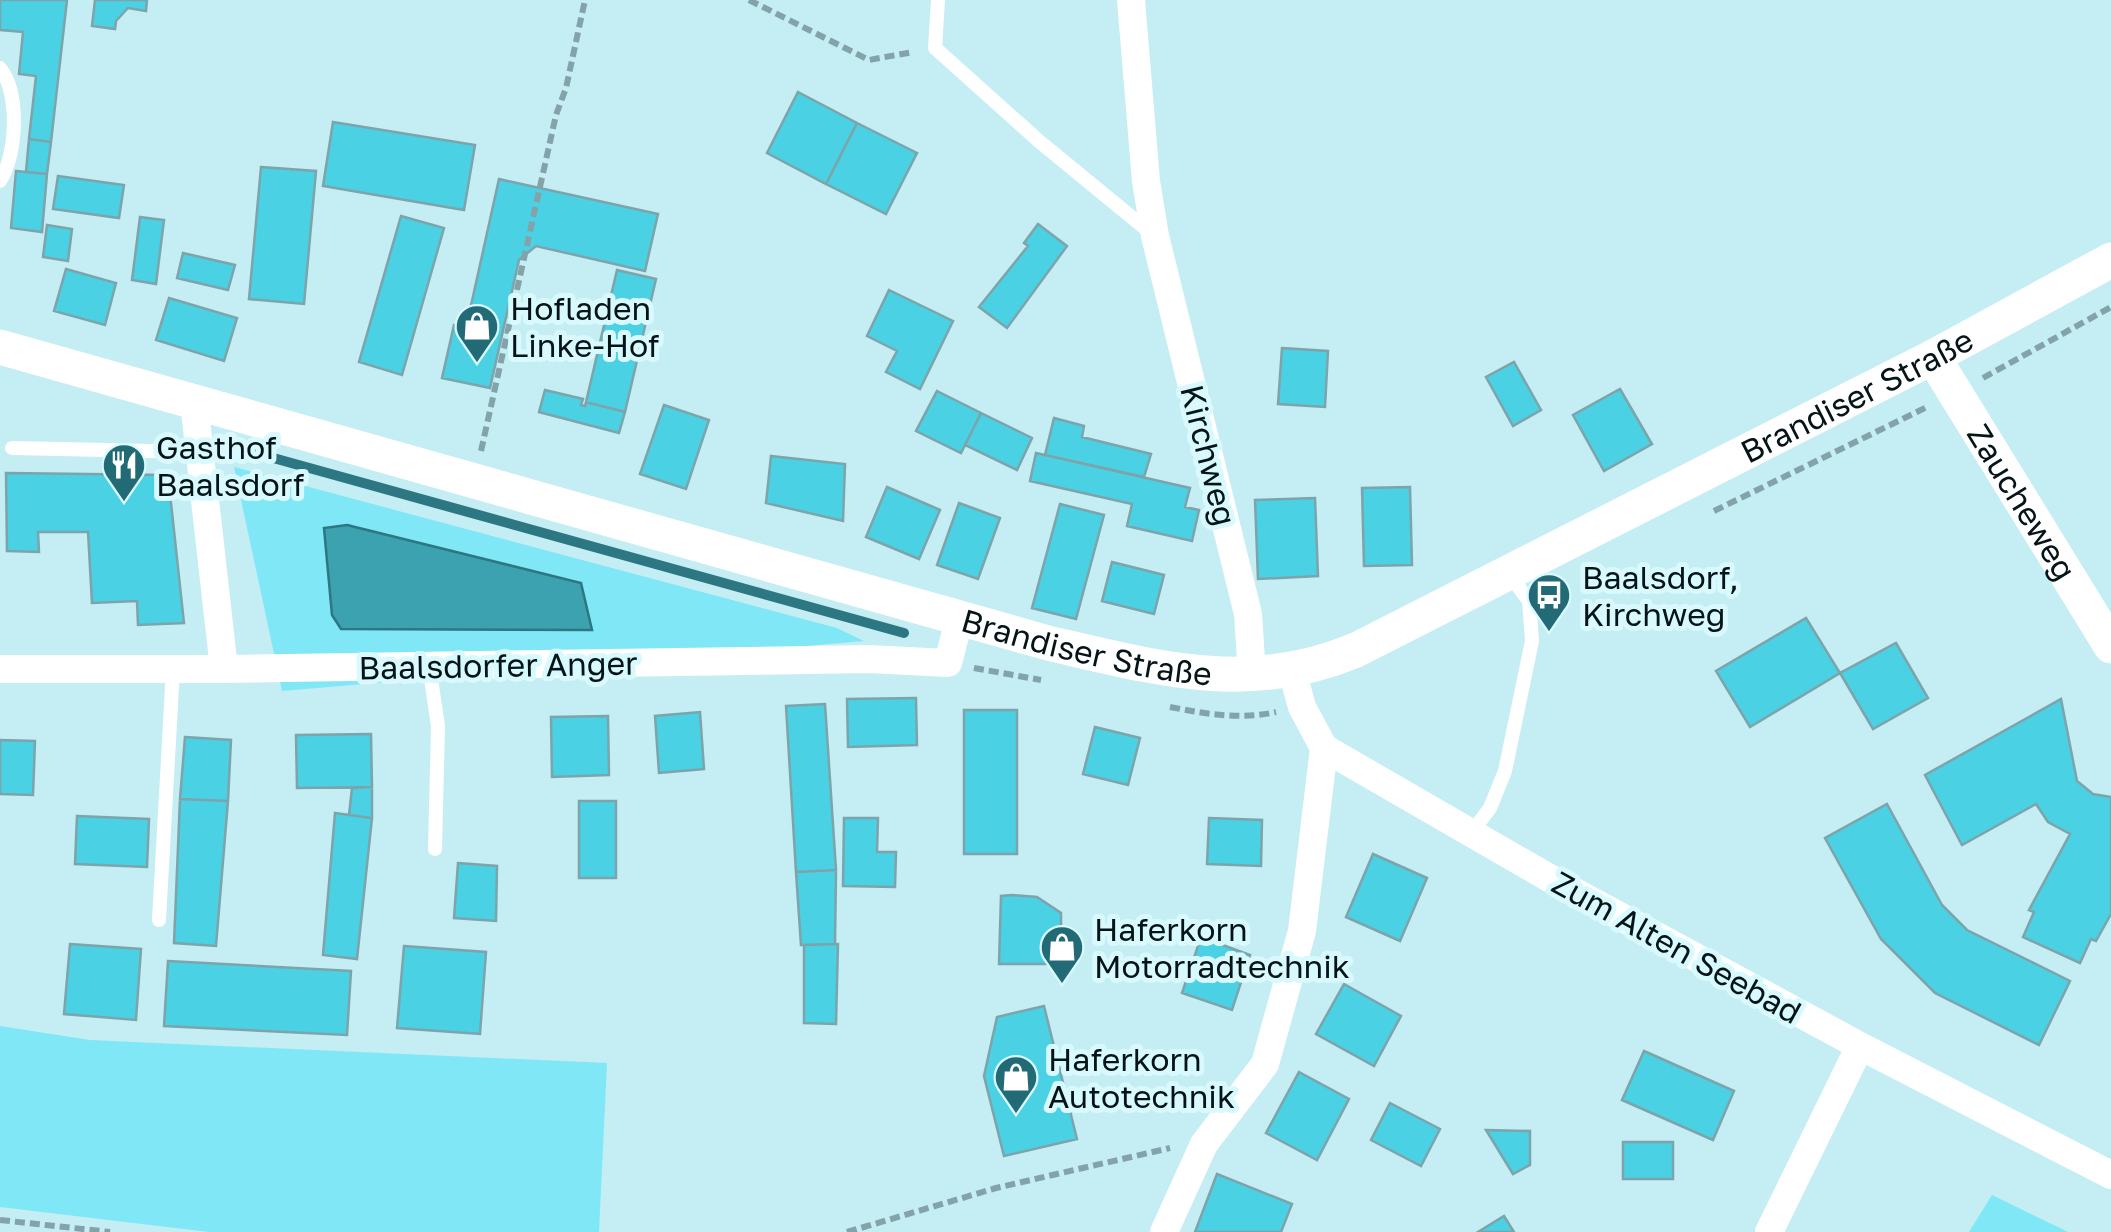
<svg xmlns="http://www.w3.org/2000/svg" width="2111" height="1232" viewBox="0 0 2111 1232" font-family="'Golos Text',sans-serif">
<rect width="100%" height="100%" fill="#c4edf4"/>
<path fill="#80e7f7" d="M234 467 837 628 864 641 282 691Z
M0 1026 90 1040 607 1063 599 1232H209L0 1207Z
M1992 1195 2068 1232H1969Z"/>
<path fill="#3da2b0" stroke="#2c7782" stroke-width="2.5" d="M347 525 581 583 592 630 341 629 332 615 324 528Z"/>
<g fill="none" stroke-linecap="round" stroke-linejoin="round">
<path stroke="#2c7782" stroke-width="10" d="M230 446 904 633"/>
</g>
<path fill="#4ad1e4" stroke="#7da4aa" stroke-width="2.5" d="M0 0H67L51 142 29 139 36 76 19 74 23 32 0 30Z
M95 0H147L146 11 128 8 116 21 115 29 92 26Z
M798 92 857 123 826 184 767 153Z
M333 122 475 145 464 210 323 186Z
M857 123 917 153 886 214 826 184Z
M29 139 51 142 47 174 26 172Z
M261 167 316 171 304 304 249 299Z
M16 171 47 174 42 232 11 228Z
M58 176 124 185 119 218 53 209Z
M499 179 658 214 645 271 536 246 519 260 490 388 442 378 454 325 466 328Z
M401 216 444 228 402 375 359 362Z
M140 217 164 220 156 284 132 280Z
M1038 224 1067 246 1007 328 979 307 1028 246 1024 243Z
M47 225 72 229 68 261 43 257Z
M183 253 235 265 228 290 177 278Z
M66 269 116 283 105 325 54 311Z
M617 270 656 279 625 412 586 402Z
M889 290 953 321 920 389 886 372 897 351 867 336Z
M169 298 237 318 224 361 156 340Z
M1282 348 1328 351 1325 407 1278 404Z
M1514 362 1541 410 1513 426 1486 377Z
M1620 389 1652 444 1604 471 1573 415Z
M545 390 583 399 581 405 585 406 586 402 625 412 619 433 539 412Z
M937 391 981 413 961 453 916 431Z
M664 405 709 420 686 489 640 474Z
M981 413 1032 438 1017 470 965 445Z
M1054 418 1084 426 1082 437 1151 454 1144 477 1045 455Z
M1036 453 1190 488 1185 507 1199 510 1192 541 1127 526 1132 504 1030 481Z
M771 456 845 464 843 521 766 503Z
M6 473 168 475 184 623 138 625 137 601 92 603 88 532H38L39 552 7 551Z
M887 487 940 510 919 559 866 537Z
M1410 487 1412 565 1364 566 1362 488Z
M1315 498 1318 576 1258 579 1255 500Z
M959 503 1000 518 978 579 937 565Z
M1060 504 1104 515 1076 619 1032 608Z
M1112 562 1164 575 1154 614 1102 601Z
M1806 618 1840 673 1750 727 1716 671Z
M1896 643 1928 698 1873 729 1840 673Z
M916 698 917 745 848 747 847 699Z
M2061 699 2077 781 2093 794 2111 797V914L2096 941 2091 939 2080 963 2023 937 2034 912 2029 910 2070 834 2048 822 2036 804 1962 845 1925 775Z
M825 704 836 870 796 872 786 706Z
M964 710H1017V854H964Z
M700 712 704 769 659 773 655 716Z
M608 716 609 775 552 777 551 717Z
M1095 727 1140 738 1128 785 1083 774Z
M371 734 372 787 297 788 296 735Z
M185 737 231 740 228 801 180 799Z
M0 740 35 741 33 795 0 794Z
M372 787V818L349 815 352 788Z
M180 799 228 801 216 946 174 943Z
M579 801H616V878H579Z
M1887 804 1942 905 1967 930 2070 981 2039 1045 1935 993 1881 939 1825 838Z
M335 813 372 818 357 959 323 955Z
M77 816 149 819 147 867 75 864Z
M844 818H878L877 852H896L895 887 843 886Z
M1209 818 1262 820 1261 866 1207 864Z
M1373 854 1427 878 1400 941 1346 917Z
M458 863 497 866 496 921 454 918Z
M836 870 835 944 801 945 796 872Z
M1012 895 1037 897 1061 913V964H999L1001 896Z
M1201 937 1250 955 1232 1010 1182 993Z
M70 944 141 949 136 1020 64 1014Z
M838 944 836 1024 804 1023V945Z
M404 946 486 952 480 1034 397 1028Z
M168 961 351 971 347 1035 164 1026Z
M1344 984 1401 1016 1374 1066 1316 1034Z
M1044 1006 1077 1139 1004 1156 984 1076 997 1017Z
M1644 1051 1734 1091 1713 1140 1622 1100Z
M1299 1072 1349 1099 1317 1160 1266 1133Z
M1390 1103 1440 1129 1421 1166 1371 1140Z
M1486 1130 1530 1131V1165L1513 1174Z
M1623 1142H1673V1179H1623Z
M1217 1174 1292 1204 1281 1232H1195Z
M1504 1216 1514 1232H1478Z"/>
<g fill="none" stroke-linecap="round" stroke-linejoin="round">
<path stroke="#83a3a8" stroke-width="6" stroke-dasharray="10 5" stroke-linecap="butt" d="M749 0 869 60 913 52
M1983 378 2111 307
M481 451 556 115 566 88 585 0
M1714 511 1927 407
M974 668 1041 680
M1170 707C1207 714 1240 720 1276 712
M0 1220 110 1232
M847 1232 996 1188 1170 1148"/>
<path stroke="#fff" stroke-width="14" d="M938 0 935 48 1040 142 1151 233
M0 68C20 93 17 155 0 181
M12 448 200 452
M429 666 438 726 435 849
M1472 832 1490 808 1505 771 1532 641 1529 601 1509 574
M159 920 173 669"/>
<path stroke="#fff" stroke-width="28" d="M1131 0 1146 181 1155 236 1248 614 1252 675
M194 402 224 669
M0 669H224L869 659 948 663 960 616
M1292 670 1302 707 1324 748 1551 879 1860 1046 2111 1175
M1164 1232 1204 1144 1265 1064 1302 931 1324 748
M1769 1232 1860 1046"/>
<g stroke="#fff" stroke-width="35">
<path id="s1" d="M0 347 1048 643C1156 668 1249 695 1356 650L1933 357 2111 260"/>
<path id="s2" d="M1933 357 2111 646"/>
</g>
</g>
<defs>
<g id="shop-pin" transform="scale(2.25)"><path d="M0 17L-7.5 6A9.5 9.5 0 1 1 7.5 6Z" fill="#226b76" stroke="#d8f9fe"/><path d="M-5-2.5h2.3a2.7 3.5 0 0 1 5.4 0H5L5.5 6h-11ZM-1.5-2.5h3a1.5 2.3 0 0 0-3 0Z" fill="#fff"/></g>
<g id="restaurant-pin" transform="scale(2.25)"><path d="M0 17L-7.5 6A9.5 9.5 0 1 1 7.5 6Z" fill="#226b76" stroke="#d8f9fe"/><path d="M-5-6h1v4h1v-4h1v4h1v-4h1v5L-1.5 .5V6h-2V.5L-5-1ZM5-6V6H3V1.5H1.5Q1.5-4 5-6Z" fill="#fff"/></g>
<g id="bus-pin" transform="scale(2.25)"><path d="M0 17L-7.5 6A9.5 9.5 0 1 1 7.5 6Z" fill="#226b76" stroke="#d8f9fe"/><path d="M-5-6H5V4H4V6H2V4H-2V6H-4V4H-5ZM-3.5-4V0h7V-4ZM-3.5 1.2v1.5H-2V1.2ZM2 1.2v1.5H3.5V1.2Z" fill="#fff"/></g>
</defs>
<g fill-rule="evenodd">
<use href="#shop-pin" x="477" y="326"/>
<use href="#restaurant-pin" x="124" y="465"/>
<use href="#bus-pin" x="1549" y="595"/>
<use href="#shop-pin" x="1062" y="947"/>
<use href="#shop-pin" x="1016" y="1077"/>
</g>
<g text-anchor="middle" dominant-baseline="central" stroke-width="10" stroke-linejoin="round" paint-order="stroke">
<g font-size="32" fill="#051417" stroke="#d8f9fe" text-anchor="start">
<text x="510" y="308">Hofladen<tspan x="510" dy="37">Linke-Hof</tspan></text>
<text x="156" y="447">Gasthof<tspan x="156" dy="37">Baalsdorf</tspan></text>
<text x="1582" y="577">Baalsdorf,<tspan x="1582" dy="37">Kirchweg</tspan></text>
<text x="1094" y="929">Haferkorn<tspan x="1094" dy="37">Motorradtechnik</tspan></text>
<text x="1048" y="1059">Haferkorn<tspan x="1048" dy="37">Autotechnik</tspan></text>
</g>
<g font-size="32" fill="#051417" stroke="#d8f9fe">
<text stroke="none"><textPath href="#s1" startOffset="1965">Brandiser Straße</textPath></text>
<text transform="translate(1209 455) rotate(76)">Kirchweg</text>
<text stroke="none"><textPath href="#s2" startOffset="170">Zaucheweg</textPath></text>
<text stroke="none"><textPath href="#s1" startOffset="1128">Brandiser Straße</textPath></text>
<text transform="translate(498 665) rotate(-1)">Baalsdorfer Anger</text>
<text transform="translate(1677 947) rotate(29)">Zum Alten Seebad</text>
</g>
</g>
</svg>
